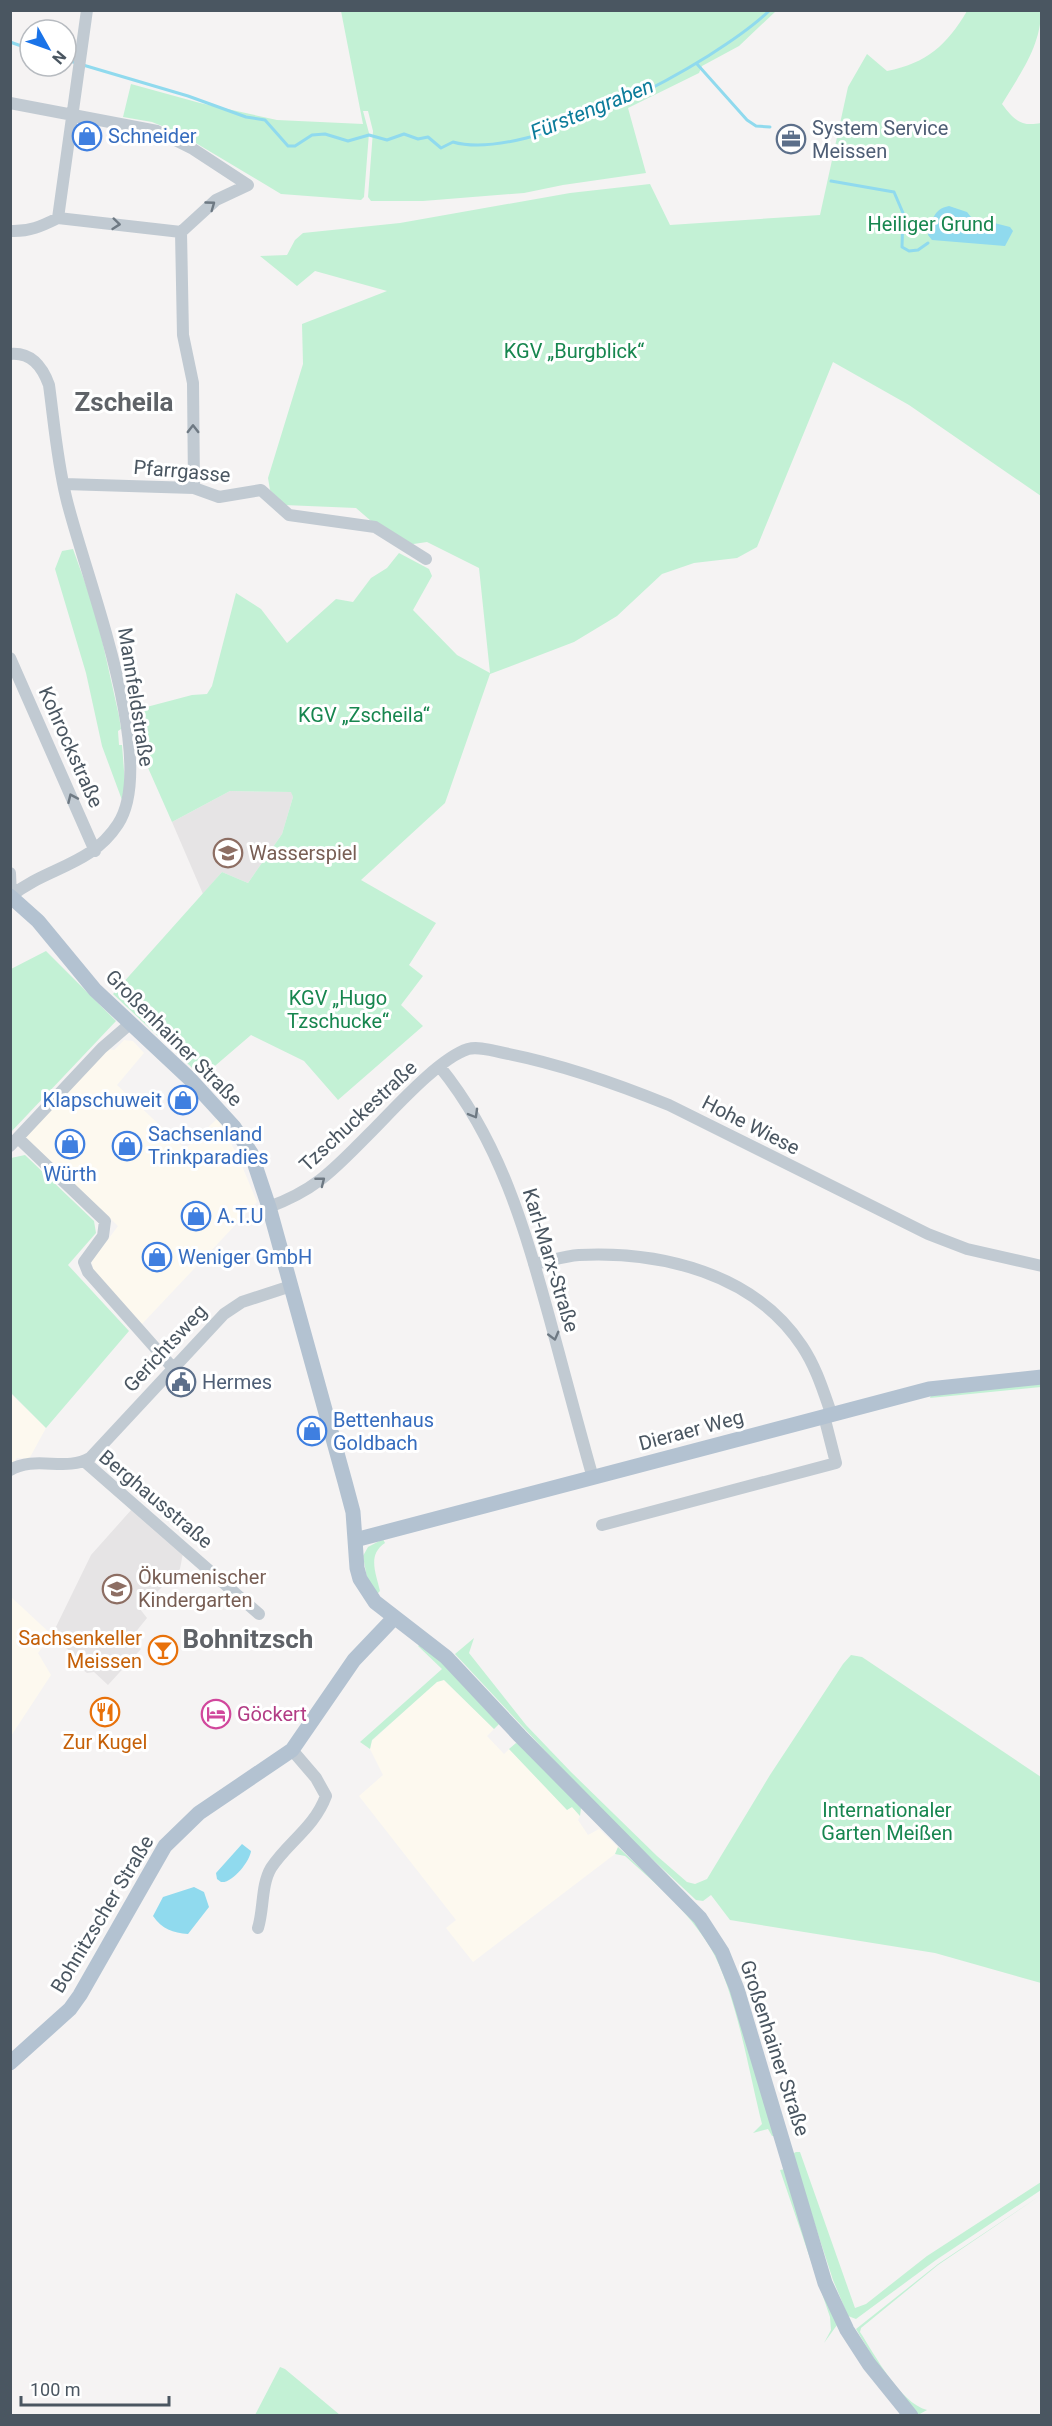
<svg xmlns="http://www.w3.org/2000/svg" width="1052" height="2426" viewBox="0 0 1052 2426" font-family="Roboto,sans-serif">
<rect width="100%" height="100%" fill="#f5f3f3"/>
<path fill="#fdf9ef" d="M124 1040 133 1041 144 1053 117 1085 185 1149 218 1118 240 1161 257 1202 142 1324 93 1272 92 1261 118 1226 24 1136 108 1049 114 1050Z
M10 1393 46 1428 29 1459 17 1458 11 1465Z
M11 1597 52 1635 38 1653 51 1675 11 1736Z
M444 1680 494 1729 487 1736 504 1754 509 1749 567 1810 572 1807 580 1816 578 1820 588 1835 599 1829 618 1847 615 1854 473 1962 446 1928 456 1920 359 1796 383 1775 370 1749 372 1741 437 1681Z"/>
<path fill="#e6e4e5" d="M230 791 292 792 293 797 282 834 248 883 222 872 203 894 172 822Z
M132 1509 183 1553 180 1569 140 1609 147 1618 130 1639 141 1649 108 1685 94 1672 87 1673 79 1667 83 1663 52 1635 91 1555Z"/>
<path fill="#c3f1d5" d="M341 11V10L776 11 739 46 702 66 699 73 628 108 646 173 563 185 524 193 423 201H371L368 197 373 131 368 111H363L369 133 364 197 361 200 281 194 179 133 152 122 123 117 131 84 200 103 277 120 363 124Z
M967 11H1041C1041 46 1020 74 1002 104 1014 120 1021 127 1041 123V496L909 405 833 362 757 547 737 558 694 563 662 574 617 616 574 642 490 674 445 803 361 880 436 923 409 965 423 976 401 1005 423 1026 338 1100 304 1061 251 1035 202 1077 113 994 222 872 248 883 282 834 293 797 291 792 230 791 172 822 145 761 135 752 145 747 139 709 192 695 207 694 212 686 236 593 261 609 287 643 336 599 353 602 371 578 387 568 399 553 429 569 432 576 413 610 457 655 490 673 479 568 427 542 400 546 356 508 284 505 270 490 268 478 303 364 302 324 387 291 315 271 297 286 260 256 287 255 295 240 303 233 400 223 570 193 650 184 670 225 820 215 848 87 867 54 887 71C927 63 947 45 967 11Z
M73 549 96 613 119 716 121 729 118 731 119 745H122L125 783 122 800 102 746 86 673 55 569 62 551Z
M46 951 116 1021 11 1132V969Z
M25 1155 94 1221 96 1233 68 1265 129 1331 46 1428 11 1393V1158Z
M1041 1380V1387L930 1398 933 1390Z
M383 1539 385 1543C367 1555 376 1573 380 1591L377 1594 367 1578 363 1556 368 1547Z
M474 1638 469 1653 526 1725 571 1772 657 1856 687 1882 695 1884 707 1879 770 1775 843 1664 851 1655 862 1657 1041 1777V1983L935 1953 730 1920 711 1895 703 1901 696 1900 605 1815 455 1654Z
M423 1642 499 1724 494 1729 444 1680 437 1682 372 1740 370 1749 360 1742 442 1669 418 1646Z
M516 1743 522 1745 581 1808 580 1816 572 1807 567 1810 509 1749Z
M599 1829 692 1917 722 1964 775 2136H772L768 2129 753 2133 762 2124C749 2073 736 1991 710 1947 688 1911 656 1884 625 1856L615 1854 618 1847Z
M796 2152H800L855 2308 866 2304 927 2256 1041 2182V2190L936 2260 856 2319 848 2316 833 2280 792 2154Z
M785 2169 837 2325 824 2343 831 2330 830 2317 780 2170Z
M1041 2195 938 2265 861 2328 860 2332C875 2355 900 2403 927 2410L918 2415 877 2364 856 2329 938 2264Z
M280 2367 285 2369 340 2415H255Z"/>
<path fill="#90daee" d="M949 206 967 212 971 217 1010 227 1013 231 1005 246 932 240 928 235C932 221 933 209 949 206Z
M242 1844 251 1851C250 1861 232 1884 221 1882L217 1879 216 1873Z
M194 1887 204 1892 209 1907 188 1934C173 1933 162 1929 153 1916L163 1897Z"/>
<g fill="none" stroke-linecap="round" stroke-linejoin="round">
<path stroke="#90daee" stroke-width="3" d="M10 42 30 49
M66 60 77 63
M697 64 747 120 756 126 770 127
M83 65 188 96 246 117 265 120 288 146H295L312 135 325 134 348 141 369 135 387 140 404 134 418 139 428 137 441 148 453 142C527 164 717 62 770 10
M831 181 894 192 903 213 902 247 909 251 918 250 928 243"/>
<path stroke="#c1cad2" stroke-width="12" d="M10 103 157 131 193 149 248 185 216 200 181 232
M58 218 87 10
M58 218 181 232
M10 231C29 232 42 226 58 218
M181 232 183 335 193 383 194 488
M10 354C31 352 42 366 49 385 54 422 57 460 66 497 83 570 160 760 118 824 91 866 47 867 11 896
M64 484 194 488 219 497 261 490 289 515 375 527 426 559
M10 658 95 851
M10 873 11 896
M440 1067C500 1141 525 1229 550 1320 564 1372 578 1425 593 1478
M18 1138 105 1221 103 1236 84 1262 88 1272 173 1368
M10 1146 102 1048 131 1023
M269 1207C318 1189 335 1168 371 1132 393 1110 439 1058 468 1049 479 1046 493 1051 504 1053 561 1064 615 1083 669 1105L928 1234 967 1249 1042 1266
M534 1264C549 1261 565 1256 579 1255 661 1251 754 1273 802 1346 816 1367 823 1390 831 1413
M84 1461 259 1614
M10 1470C35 1455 66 1472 90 1458L224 1314 242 1302 291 1286
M602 1525 836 1463 824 1416
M258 1928C264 1909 261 1885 271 1868 288 1842 314 1828 326 1796L316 1778 292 1750"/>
<path stroke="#b3c2d1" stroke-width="15" d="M10 896 38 921 95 990 190 1079 234 1127 251 1153 269 1207 345 1482 353 1512 357 1568 360 1579 375 1602 446 1657 520 1736 700 1918 722 1952 737 1989 825 2283 847 2330 869 2364 911 2416
M355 1540 929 1389 1042 1377
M10 2063 70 2009 80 1995 165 1846 199 1813 292 1750 354 1660 394 1618"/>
</g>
<defs><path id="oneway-chevron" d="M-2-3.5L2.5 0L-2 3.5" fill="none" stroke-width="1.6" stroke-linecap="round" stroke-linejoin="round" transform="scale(1.5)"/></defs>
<g stroke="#6e7983">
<use href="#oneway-chevron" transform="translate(211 205) rotate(-36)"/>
<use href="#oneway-chevron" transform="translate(116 224) rotate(6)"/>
<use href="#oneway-chevron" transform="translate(193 429) rotate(-90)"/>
<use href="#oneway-chevron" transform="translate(72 798) rotate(-114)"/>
<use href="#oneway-chevron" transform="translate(474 1114) rotate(60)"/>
<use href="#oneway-chevron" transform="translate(321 1181) rotate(-38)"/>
<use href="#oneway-chevron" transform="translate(554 1336) rotate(75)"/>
</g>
<defs>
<g id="shop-ring" transform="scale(1.5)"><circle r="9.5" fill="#fff" stroke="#3f7fe0" stroke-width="1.5"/><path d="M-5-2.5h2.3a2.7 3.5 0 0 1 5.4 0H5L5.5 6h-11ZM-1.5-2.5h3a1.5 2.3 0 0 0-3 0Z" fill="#3f7fe0"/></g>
<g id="office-ring" transform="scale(1.5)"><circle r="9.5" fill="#fff" stroke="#5c6f8a" stroke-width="1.5"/><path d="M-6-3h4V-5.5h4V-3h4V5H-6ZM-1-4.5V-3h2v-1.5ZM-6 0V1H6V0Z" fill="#5c6f8a"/></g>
<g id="school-ring" transform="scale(1.5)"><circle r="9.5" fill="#fff" stroke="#8d6e63" stroke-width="1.5"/><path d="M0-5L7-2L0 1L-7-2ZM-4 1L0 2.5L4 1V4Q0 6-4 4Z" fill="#8d6e63"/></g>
<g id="civic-ring" transform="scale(1.5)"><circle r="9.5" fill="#fff" stroke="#5c6f8a" stroke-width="1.5"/><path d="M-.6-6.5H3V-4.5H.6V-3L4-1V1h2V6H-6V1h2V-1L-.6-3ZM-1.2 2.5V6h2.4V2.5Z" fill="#5c6f8a"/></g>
<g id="bar-ring" transform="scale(1.5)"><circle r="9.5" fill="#fff" stroke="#e8710a" stroke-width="1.5"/><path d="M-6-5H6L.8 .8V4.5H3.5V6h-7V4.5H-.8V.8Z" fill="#e8710a"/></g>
<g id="restaurant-ring" transform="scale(1.5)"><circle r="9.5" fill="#fff" stroke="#e8710a" stroke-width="1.5"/><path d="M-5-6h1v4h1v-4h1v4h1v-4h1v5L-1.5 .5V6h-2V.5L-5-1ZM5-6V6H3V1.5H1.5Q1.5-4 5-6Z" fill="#e8710a"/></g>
<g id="hotel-ring" transform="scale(1.5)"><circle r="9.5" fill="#fff" stroke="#d1479c" stroke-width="1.5"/><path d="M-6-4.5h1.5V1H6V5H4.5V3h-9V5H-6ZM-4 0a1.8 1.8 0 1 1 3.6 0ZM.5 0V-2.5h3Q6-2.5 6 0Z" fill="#d1479c"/></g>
</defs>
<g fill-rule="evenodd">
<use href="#shop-ring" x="87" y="136"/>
<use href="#office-ring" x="791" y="139"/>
<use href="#school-ring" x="228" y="853"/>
<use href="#shop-ring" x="183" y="1100"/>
<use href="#shop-ring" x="70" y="1144"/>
<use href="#shop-ring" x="127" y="1146"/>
<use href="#shop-ring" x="196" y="1216"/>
<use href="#shop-ring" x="157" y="1257"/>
<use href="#civic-ring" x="181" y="1382"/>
<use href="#shop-ring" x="312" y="1431"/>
<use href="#school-ring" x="117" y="1589"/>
<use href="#bar-ring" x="163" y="1650"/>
<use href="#restaurant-ring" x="105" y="1712"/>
<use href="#hotel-ring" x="216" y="1714"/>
</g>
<g text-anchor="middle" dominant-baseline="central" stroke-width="6" stroke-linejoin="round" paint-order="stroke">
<g font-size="20" fill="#4e5e75" stroke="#fff" text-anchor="start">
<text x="812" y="128">System Service<tspan x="812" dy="23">Meissen</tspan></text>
<text x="202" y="1382">Hermes</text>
</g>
<g font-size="20" fill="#366cbe" stroke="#fff" text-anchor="start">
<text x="108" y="136">Schneider</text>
<text x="162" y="1100" text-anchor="end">Klapschuweit</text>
<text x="148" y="1134">Sachsenland<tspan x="148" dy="23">Trinkparadies</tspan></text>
<text x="70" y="1174" text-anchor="middle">Würth</text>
<text x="217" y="1216">A.T.U</text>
<text x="178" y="1257">Weniger GmbH</text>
<text x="333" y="1420">Bettenhaus<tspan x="333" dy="23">Goldbach</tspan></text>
</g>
<g font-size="20" fill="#17864f" stroke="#fff">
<text x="931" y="224">Heiliger Grund</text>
<text x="574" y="351">KGV „Burgblick“</text>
<text x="364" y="715">KGV „Zscheila“</text>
<text x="338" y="998">KGV „Hugo<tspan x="338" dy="23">Tzschucke“</tspan></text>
<text x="887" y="1810">Internationaler<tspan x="887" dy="23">Garten Meißen</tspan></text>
</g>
<g font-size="20" fill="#4a5661" stroke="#fff">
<text transform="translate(182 471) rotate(5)">Pfarrgasse</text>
<text transform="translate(136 697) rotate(81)">Mannfeldstraße</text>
<text transform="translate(71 747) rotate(66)">Kohrockstraße</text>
<text transform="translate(174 1038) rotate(45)">Großenhainer Straße</text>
<text transform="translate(358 1116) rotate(-43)">Tzschuckestraße</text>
<text transform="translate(751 1125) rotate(27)">Hohe Wiese</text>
<text transform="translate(551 1260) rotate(73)">Karl-Marx-Straße</text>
<text transform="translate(165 1348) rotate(-47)">Gerichtsweg</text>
<text transform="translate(691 1430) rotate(-15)">Dieraer Weg</text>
<text transform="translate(156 1499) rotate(40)">Berghausstraße</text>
<text transform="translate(102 1914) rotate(-59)">Bohnitzscher Straße</text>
<text transform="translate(775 2048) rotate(72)">Großenhainer Straße</text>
</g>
<g font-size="20" fill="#785e54" stroke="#fff" text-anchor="start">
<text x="249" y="853">Wasserspiel</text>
<text x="138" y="1577">Ökumenischer<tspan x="138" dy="23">Kindergarten</tspan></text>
</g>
<g font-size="20" fill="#c56008" stroke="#fff" text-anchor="end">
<text x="142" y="1638">Sachsenkeller<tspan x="142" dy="23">Meissen</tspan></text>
<text x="105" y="1742" text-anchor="middle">Zur Kugel</text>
</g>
<g font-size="20" fill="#b23c85" stroke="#fff" text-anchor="start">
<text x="237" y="1714">Göckert</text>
</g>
<g font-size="21" font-style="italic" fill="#0c7c9b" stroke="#fff">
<text transform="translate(592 109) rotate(-22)">Fürstengraben</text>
</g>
<g font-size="26" font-weight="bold" fill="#5f6368" stroke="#fff">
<text x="124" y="402">Zscheila</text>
<text x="248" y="1639">Bohnitzsch</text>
</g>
</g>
<rect width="1052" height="2426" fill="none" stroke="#4a5661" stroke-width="24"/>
<g transform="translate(48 48) rotate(130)"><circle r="28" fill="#ffffff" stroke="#b7bbc0" stroke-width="1.5"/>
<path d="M0-4.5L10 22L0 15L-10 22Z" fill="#1a73e8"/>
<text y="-9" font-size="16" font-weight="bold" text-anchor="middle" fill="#4a5661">N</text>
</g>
<path d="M21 2396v9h148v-9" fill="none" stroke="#4a5661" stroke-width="3"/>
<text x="30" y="2396" font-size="18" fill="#4a5661" stroke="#ffffff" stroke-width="4.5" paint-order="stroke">100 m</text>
</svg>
